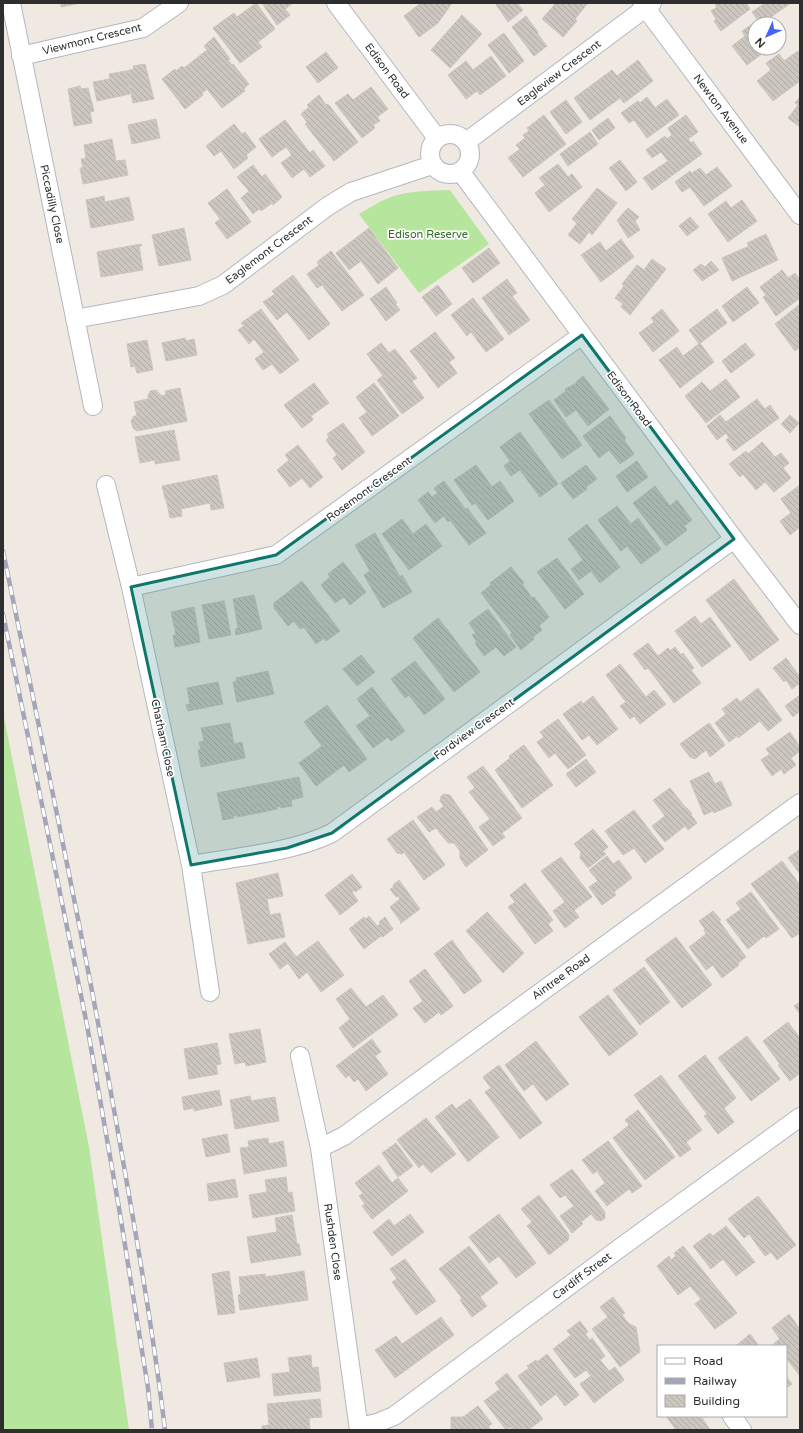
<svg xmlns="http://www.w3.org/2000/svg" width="803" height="1433" viewBox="0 0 803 1433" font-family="'Varela Round',sans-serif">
<defs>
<pattern id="building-back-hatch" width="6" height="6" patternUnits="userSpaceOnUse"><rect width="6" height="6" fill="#cbc7bf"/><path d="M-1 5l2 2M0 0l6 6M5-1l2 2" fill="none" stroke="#afaba4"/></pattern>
</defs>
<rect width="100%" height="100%" fill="#efe9e1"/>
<path fill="#b6e59e" d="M450 190 489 244 419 293 359 214C368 209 377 203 386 199 406 190 429 191 450 190Z
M3 712 89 1147 129 1430H3Z"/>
<path fill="url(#building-back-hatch)" stroke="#cbc5ba" d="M61 3H81L61 7Z
M256 3 275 29 258 42 262 47 240 63 213 28 234 13 237 17Z
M262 3H293L285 9 290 15 277 25Z
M421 3H452L438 23 419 37 404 16Z
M495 3H517L523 10 508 22Z
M556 3H588L575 19 577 21 563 37 542 19Z
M714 3H746L750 9 721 31 714 21 716 19 711 11 717 7Z
M765 3H791L761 24 752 12Z
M462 15 482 34 450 68 431 50Z
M526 16 538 32 537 33 547 46 534 56 512 27Z
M754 23 755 25V48H770L747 65 732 46 745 36 742 31Z
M504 33 524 61 509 73 488 45Z
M214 37 230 59 228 60 232 65 233 64 249 84 244 89 245 91 222 108 207 89 202 93 203 95 185 109 162 79 175 69 176 71 182 66 184 68 207 50 204 46Z
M798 51 800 54V81L773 101 757 81 771 70 766 63 779 54 784 61Z
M326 52 338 68 318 83 306 67Z
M491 56 506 76 480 95 477 91 466 99 448 75 466 61 473 70Z
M638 60 653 81 624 103 620 98 590 120 574 98 612 70 617 76Z
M145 64 154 99 133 103 126 71 134 69 133 66Z
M126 71 130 94 97 101 93 82 110 79 109 74Z
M80 86 81 89 88 88 94 111 90 112 92 123 74 126 68 89Z
M371 87 388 109 377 117 380 121 373 125 375 128 362 138 335 103 348 94 353 100Z
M319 95 326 105 328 104 358 142 334 161 305 124 307 122 301 114 309 107 307 105Z
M647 97 655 108 667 99 679 115 647 138 634 120 629 123 621 113 638 101 640 103Z
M800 97V127L788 118 798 105 795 103Z
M566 100 582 122 566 134 550 112Z
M544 115 566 144 523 177 508 158 520 149 516 145 525 138 523 135 529 131 527 128Z
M686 115 698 132 688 139 691 143 693 141 702 154 652 190 643 178 668 161 661 152 652 158 646 150 665 136 667 139 672 135 668 128Z
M608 118 615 128 599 140 592 130Z
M156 119 160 138 132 144 128 125Z
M285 120 310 153 313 150 325 166 310 177 304 169 292 178 281 163 292 155 286 147 272 157 259 139Z
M234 124 242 134 245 132 256 147 246 155 248 158 234 169 221 151 214 156 206 146Z
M590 132 598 144 568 166 560 154Z
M112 139 116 161 125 160 128 175 83 184 80 168H83L81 159 86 158 84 145Z
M620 160 637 182 626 191 609 168Z
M558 164 568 177 572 174 582 187 549 212 535 193 545 185 539 178Z
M253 165 262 177 265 174 282 197 273 205 272 203 261 211 259 209 253 214 241 198 249 191 237 177Z
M717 167 732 186 704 206 690 187 682 192 675 182 690 171 692 173 700 168 706 175Z
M597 188 617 203 592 235 589 232 580 244 568 235 577 223 572 219Z
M227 189 251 222 227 239 215 223 220 219 208 203Z
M104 196 105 202 129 197 134 220 91 228 86 200Z
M742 200 757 221 728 242 708 214 726 201 731 208Z
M628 208 639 217 635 221 640 230 628 238 617 220Z
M690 217 699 227 687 236 679 226Z
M184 228 191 260 159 266 152 235Z
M369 228 398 268 378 284 361 261 349 270 336 253Z
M766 234 778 260 732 281 722 258 749 246 747 243Z
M621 239 634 257 601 282 581 255 600 242 606 251Z
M141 244 142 246H139L143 270 101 277 97 252Z
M489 248 500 263 473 283 462 268Z
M331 251 364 295 342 311 322 285 317 288 307 274 319 265 317 262Z
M652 259 666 269 630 315 621 307 623 304 615 298 624 286 622 284 637 265 644 270Z
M711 261 719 270 702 281 693 270 701 264 705 267Z
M782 270 788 278 795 273 800 280V298L776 316 763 297 766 295 760 287Z
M293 275 330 324 309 340 287 312 277 320 263 302 275 294 272 291Z
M507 279 517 293 512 296 530 320 509 335 482 298Z
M438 285 452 304 436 316 422 297Z
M386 287 397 303 395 304 400 310 386 321 370 299Z
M747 287 759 303 733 322 722 306Z
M473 298 504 339 486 352 471 332 467 336 451 315Z
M800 304V347L795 351 775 324Z
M261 309 299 360 280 374 272 364 263 370 255 359 264 352 254 339 249 344 238 330 244 326 241 323Z
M662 309 679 331 653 352 639 333 654 322 651 318Z
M717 309 727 323 699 344 689 330Z
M435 332 455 358 449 362 457 373 438 388 410 351Z
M185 338 186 341 194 339 197 355 166 361 162 343Z
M147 340 153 370 137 373 135 366 131 367 127 344Z
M381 343 389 353 395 349 417 378 412 381 424 398 402 414 377 380 383 376 367 354Z
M700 343 714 362 680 388 659 360 677 347 683 356Z
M745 343 755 355 731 373 722 361Z
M583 376 609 409 588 426 576 410 566 417 554 400 566 391 565 389 577 383 576 382Z
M726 379 740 397 706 423 685 396 702 382 710 391Z
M314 383 329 403 311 416 313 420 302 428 284 405Z
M374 383 399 416 372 436 359 418 367 412 356 397Z
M180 388 187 421 137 431 133 428 131 421 134 416H137L134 402 148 399V396L150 391 156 390 160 394 161 396 166 395 165 391Z
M757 399 765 409 770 405 779 418 734 451 726 440 729 438 726 433 717 440 707 426 720 415 726 422Z
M549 400 582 445 562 459 529 414Z
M790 415 799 423 790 433 781 424Z
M610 416 626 438 624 440 634 454 620 464 609 450 599 458 583 436Z
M343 423 365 452 342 470 333 458 337 455 326 440 329 437 327 434Z
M174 430 180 460 155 464V460L140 463 135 437Z
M520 432 558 484 540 497 520 470 511 476 504 466 510 461 500 447Z
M762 442 775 457 781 453 789 463 783 468 791 478 774 492 765 482 756 490 743 474 740 477 729 464 746 451 748 454Z
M298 445 323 477 310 488 302 478 290 487 277 470 289 460 285 455Z
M637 461 648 477 627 492 616 476Z
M476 465 492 487 500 481 514 501 488 520 475 503 472 505 454 480Z
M586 465 597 479 586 487 587 489 573 499 561 483Z
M217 475 224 508 211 510 210 503 181 509 182 516 170 518 166 499H165L162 486Z
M444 481 466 510 467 508 486 533 469 545 450 520 448 522 444 516 435 523 418 500 428 492 432 497 438 493 434 488Z
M800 485V527L790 535 780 521 791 513 781 499Z
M655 486 670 506 677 500 692 520 684 526 687 530 666 546 633 503Z
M617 506 631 524 638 518 661 549 641 564 627 546 621 551 598 520Z
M402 519 413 534 426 524 442 546 409 570 382 534Z
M587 524 620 567 600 583 591 571 579 580 571 569 583 560 568 539Z
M375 533 400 577 402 575 412 592 383 608 364 575 370 571 355 545Z
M557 558 584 594 565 609 537 572Z
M343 562 366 592 350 605 344 597 335 603 321 585 330 577 328 574Z
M511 567 524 583 522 584 532 598 534 597 549 617 539 626 542 630 533 637 534 639 521 650 510 635 512 633 481 593 491 585 490 583Z
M734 579 779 640 750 661 706 600Z
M302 581 340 631 326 641 324 638 316 644 304 627 300 629 294 621 288 626 274 608V603Z
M254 595 262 629 236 635 235 629 238 628 233 599Z
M224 601 231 635 209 639 202 605Z
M194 607 200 642 175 647 173 635H176L171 612Z
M488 609 516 647 504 656 496 647 484 656 475 643 477 642 472 635 476 633 469 623Z
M695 616 701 624 710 617 731 646 702 667 675 631Z
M438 618 480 672 454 692 413 638Z
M648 643 658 656 668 648 670 651 675 647 681 655 683 653 694 668 691 670 701 683 674 703 648 668 645 670 633 654Z
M361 655 375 672 357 686 343 669Z
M786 658 800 677V683L792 689 786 680 784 682 773 668Z
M415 661 445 699 424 715 409 695 405 698 391 679Z
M620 664 646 697 654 690 666 704 640 724 634 716 630 719 620 706 626 702 606 675Z
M268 671 274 694 237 702 233 682 237 681 236 678Z
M218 682 223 704 188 711 186 705 190 704 187 688Z
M372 687 405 731 391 741 388 737 373 748 356 726 370 716 357 699Z
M758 688 782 720 768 731 760 721 738 738 737 736 729 742 715 723 726 714 722 709 737 698 740 702Z
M800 695V713L799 712 793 717 785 706Z
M593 696 618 729 597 745 589 735 582 740 563 714 581 701 583 704Z
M327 705 367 759 349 772 344 765 316 786 299 763 322 746 304 722Z
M558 719 586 755 568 769 555 753 549 758 537 742 544 737 540 732Z
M230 723 234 744 242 742 245 758 201 767 198 750H201L199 742 204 741 201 728Z
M709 723 725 745 710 757 706 750 695 759 690 757 680 744Z
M790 732 800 747V751L791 758 796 765 784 774 781 769 772 776 761 760 770 754 766 749Z
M524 745 553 785 522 808 495 770 510 758 509 756Z
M586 759 596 772 576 787 566 774Z
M483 766 522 818 502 833 505 837 493 846 479 827 490 819 469 792 475 788 467 777Z
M709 772 715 784 721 781 732 805 714 813 713 811 704 815 690 781Z
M299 777 303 797 291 800 292 806 280 808V806L277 807V809L258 813 252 786Z
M252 786 258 813 237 817V815L233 816 234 818 223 820 217 793Z
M670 788 686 808H687L692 814 691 815 697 823 688 830 685 826 665 842 652 826 665 816 653 800Z
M444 794 450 795 488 850 466 867 460 858V851L454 843H448L436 828 429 832 417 817 432 807 436 812 444 806 440 801 441 796Z
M634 810 664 849 645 863 634 848 623 855 605 831Z
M413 820 445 865 424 880 404 852 402 854 397 853 387 839Z
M593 829 608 847 603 851 606 854 588 868 580 858 581 852 574 844Z
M800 849V874L788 858Z
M607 856 613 864 619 860 632 878 614 892 616 895 602 905 589 887 598 881 589 870Z
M561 857 592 897 574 910 579 917 565 928 553 911 565 902 541 871Z
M782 861 800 885V933L792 938 751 884Z
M278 873 283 896 267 899 270 915 280 913 285 937 248 944 236 883Z
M352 874 362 887 355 892 354 890 352 892 358 901 340 915 325 895Z
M399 880 420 909 400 924 401 922 390 907 400 899 398 896 396 897 390 889 394 887 393 885Z
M525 883 553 920 548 924 553 931 535 944 508 907 515 902 510 895Z
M751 892 779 929 766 938 764 936 748 949 726 920 741 909 736 903Z
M713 911 721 920 719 921 746 957 738 963 739 965 722 978 713 965 706 970 689 947 706 934 704 930 705 929 699 921Z
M487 912 524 953 503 973 466 931Z
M369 916 377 926 380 924 379 922 385 917 393 929 383 937 381 936 364 949 349 929 364 917 366 919Z
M676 937 712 985 682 1008 645 960Z
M452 940 482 981 464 994 434 954Z
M318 941 344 975 321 992 307 972 299 979 288 963 280 969 269 954 285 942 296 957Z
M644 967 670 1002 640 1025 613 990Z
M425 969 453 1006 441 1015 439 1012 425 1023 413 1008 423 1001 409 981Z
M351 988 366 1007 383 995 398 1015 353 1048 339 1028 350 1019 336 999Z
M608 995 638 1034 609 1056 579 1017Z
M800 1002V1014L794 1006Z
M788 1022 800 1038V1073L790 1081 778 1065 780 1064 763 1041Z
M260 1029 266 1062 246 1066 245 1062 235 1064 229 1034Z
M747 1036 780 1079 751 1101 718 1058Z
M372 1039 381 1052 375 1056 388 1074 366 1091 358 1079 354 1082 349 1075 346 1078 336 1066Z
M536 1041 569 1084 546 1101 533 1084 524 1091 505 1065Z
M217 1043 221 1064 216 1065 218 1074 189 1079 184 1049Z
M705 1055 736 1098 724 1108 734 1122 718 1134 704 1116 707 1114 678 1076Z
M499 1065 542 1123 520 1139 485 1092 491 1088 483 1077Z
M661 1075 702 1130 686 1142 691 1149 680 1157 634 1095Z
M219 1090 222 1105 194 1111V1108L184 1110 182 1097Z
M250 1096 251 1101 275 1097 279 1121 235 1129 230 1100Z
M470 1099 499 1137 468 1162 435 1117 452 1104 456 1109Z
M638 1110 675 1157 645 1180 613 1138 629 1125 625 1120Z
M426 1118 456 1154 431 1173 423 1164 419 1168 397 1140Z
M227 1134 230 1152 206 1157 202 1139Z
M268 1138 269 1144 283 1141 287 1166 244 1174 240 1148 249 1147 248 1141Z
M608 1141 642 1186 632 1193 629 1189 607 1206 595 1191 605 1183 597 1171 593 1174 582 1160Z
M396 1143 413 1166 398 1177 382 1153Z
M379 1165 392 1183 398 1178 408 1191 372 1219 362 1206 365 1204 359 1196 363 1193 355 1183Z
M572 1169 605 1212V1218L601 1221 596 1220 591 1214 581 1222 583 1224 572 1233 560 1216 574 1206 565 1195 560 1198 550 1185Z
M286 1177 288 1193 292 1192 295 1211 253 1218 249 1195 267 1192 265 1180Z
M235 1179 238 1197 209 1201 207 1184Z
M539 1195 569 1235 568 1240 549 1255 527 1226 532 1222 521 1209Z
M758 1196 796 1245 777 1260 771 1252 765 1256 749 1234 744 1238 728 1219Z
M410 1214 424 1232 392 1256 373 1232 389 1219 394 1226Z
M499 1214 536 1263 516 1278 499 1256 489 1263 469 1237Z
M292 1215 297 1244H299L301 1255 251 1263 247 1237 277 1232 275 1218Z
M726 1226 755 1262 736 1276 723 1259 711 1269 693 1246 710 1233 713 1236Z
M469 1246 498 1283 480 1297 487 1306 472 1317 460 1300 462 1298 439 1269Z
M683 1246 737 1313 715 1329 695 1304 701 1299 690 1286 678 1295 657 1266 669 1256 671 1260 676 1256 674 1253Z
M405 1259 436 1301 416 1315 392 1282 397 1279 390 1269Z
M229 1271 235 1313 218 1315 212 1274Z
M304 1271 308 1300 240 1310 238 1295 241 1294 239 1277 265 1274V1277Z
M613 1297 625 1313 622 1315 629 1324 636 1327 640 1352 620 1367 592 1329 608 1317 600 1307Z
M789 1314 800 1329V1376L786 1358V1346H776L774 1343 780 1339 772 1328Z
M441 1317 454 1335 395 1378 375 1350 396 1336 402 1344Z
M580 1321 588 1332 585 1334 590 1340 592 1338 605 1356 600 1360 609 1371 615 1367 624 1380 594 1403 580 1384 591 1376 586 1370 575 1378 553 1349 571 1335 567 1331Z
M750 1334 759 1346H737V1345Z
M547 1354 579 1395 565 1406 556 1394 541 1406 518 1376 529 1368 527 1366 536 1360 537 1362Z
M311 1355 312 1368 318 1367 321 1391 274 1396 272 1374 290 1372 288 1358Z
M257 1358 260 1377 227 1382 224 1363Z
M507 1373 543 1419 528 1430H524L523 1428 520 1430H512L510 1427 506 1430 484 1401 500 1389 495 1383Z
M786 1376 792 1384 786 1388Z
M320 1399 322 1417 309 1418 310 1430H262V1426L269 1425 267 1404Z
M478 1406 492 1424 488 1426 491 1430H451V1417H463Z
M666 1416H701L710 1430H676Z"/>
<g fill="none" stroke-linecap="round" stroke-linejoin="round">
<g stroke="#b4b7c1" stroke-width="20">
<path id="street" d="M11 3 93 406
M336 3 437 138
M642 3 800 215
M21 56 143 28 179 3
M430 154a20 20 0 1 1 40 0a20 20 0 1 1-40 0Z
M466 142 652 3
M460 171 734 539 800 625
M75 319 199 296 223 285 328 206 351 192 432 165
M106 485 131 587 191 865 210 992
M131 587 276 555 582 335
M191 865C236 857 291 853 332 833L734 539
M300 1056 320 1148 359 1430
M320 1148 344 1136 800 803
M732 1416 742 1430
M359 1427 377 1423 394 1416 613 1253 800 1117"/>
</g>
<use href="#street" stroke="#fff" stroke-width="18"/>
<g stroke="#a3a6b8" stroke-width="4.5">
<path id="rail" d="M3 551C44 752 87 953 122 1155 138 1246 154 1338 165 1430
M3 614 87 1025 119 1208 148 1388 152 1430"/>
</g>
<use href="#rail" stroke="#fff" stroke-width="3" stroke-dasharray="9" stroke-linecap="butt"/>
</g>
<path fill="#0f766e" fill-opacity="0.2" stroke="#0f766e" stroke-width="3" stroke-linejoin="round" d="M582 335 734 539 332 833 287 848 191 865 131 587 276 555Z"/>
<g text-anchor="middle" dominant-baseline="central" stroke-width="3.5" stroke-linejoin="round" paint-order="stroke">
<g font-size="11" fill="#2e2e2e" stroke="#fff">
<text transform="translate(92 39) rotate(-14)">Viewmont Crescent</text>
<text transform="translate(387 71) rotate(53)">Edison Road</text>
<text transform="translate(559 73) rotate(-37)">Eagleview Crescent</text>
<text transform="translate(721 109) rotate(53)">Newton Avenue</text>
<text transform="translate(52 204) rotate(78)">Piccadilly Close</text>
<text transform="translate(269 250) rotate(-37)">Eaglemont Crescent</text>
<text transform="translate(629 399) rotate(53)">Edison Road</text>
<text transform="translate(369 489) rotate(-36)">Rosemont Crescent</text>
<text transform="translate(474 729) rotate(-36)">Fordview Crescent</text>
<text transform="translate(163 738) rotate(78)">Chatham Close</text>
<text transform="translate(561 977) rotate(-36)">Aintree Road</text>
<text transform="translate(333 1242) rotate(82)">Rushden Close</text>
<text transform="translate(582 1276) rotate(-37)">Cardiff Street</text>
</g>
<g font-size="11" fill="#2c6e1b" stroke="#fff">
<text x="428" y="234">Edison Reserve</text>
</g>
</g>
<rect width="803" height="1433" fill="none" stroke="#2e2e2e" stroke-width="8"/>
<rect x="657" y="1345" width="130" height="72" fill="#ffffff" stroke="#ababab"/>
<rect x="665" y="1358" width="20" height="6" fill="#ffffff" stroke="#ababab"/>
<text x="693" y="1365" font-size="12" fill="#2e2e2e">Road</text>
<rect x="665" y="1378" width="20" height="6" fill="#a3a6b8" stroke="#ababab"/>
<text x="693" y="1385" font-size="12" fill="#2e2e2e">Railway</text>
<rect x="665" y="1395" width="20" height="12" fill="url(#building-back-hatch)" stroke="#ababab"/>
<text x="693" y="1405" font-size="12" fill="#2e2e2e">Building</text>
<g transform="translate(767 36) rotate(225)"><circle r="19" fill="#ffffff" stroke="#ababab"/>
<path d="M0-3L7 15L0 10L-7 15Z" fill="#4264fb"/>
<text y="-6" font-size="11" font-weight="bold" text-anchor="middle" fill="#2e2e2e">N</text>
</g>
</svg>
